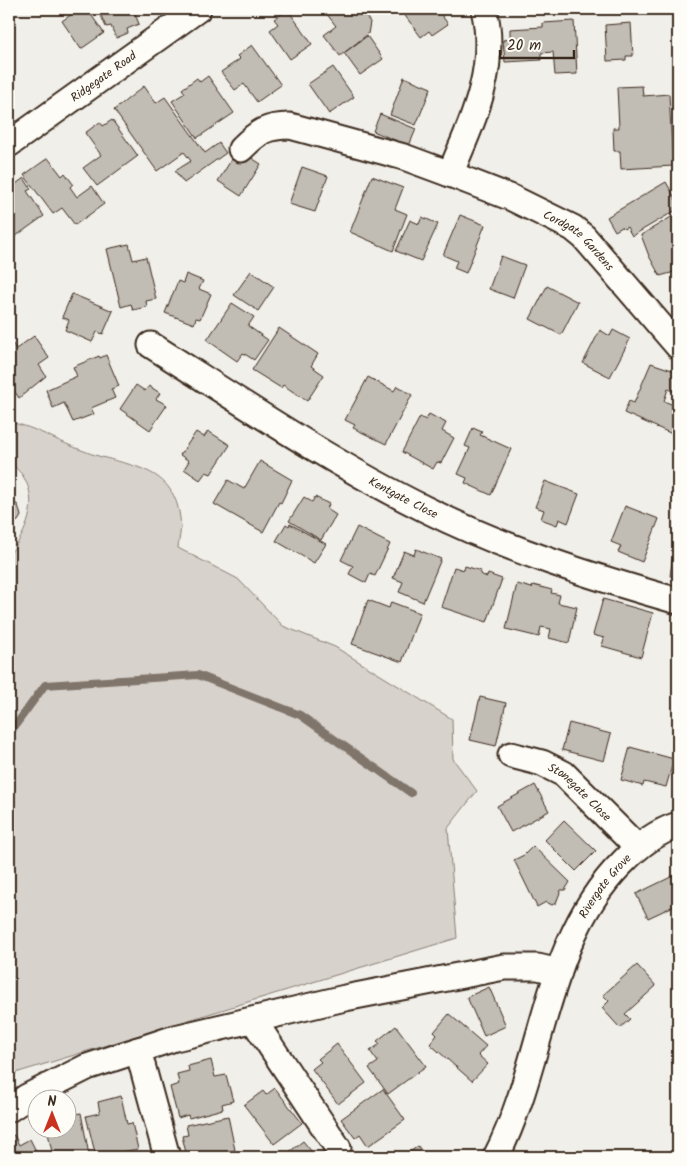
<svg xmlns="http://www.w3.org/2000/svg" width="687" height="1166" viewBox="0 0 687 1166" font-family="Kalam,sans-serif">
<rect width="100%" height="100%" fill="#f1efea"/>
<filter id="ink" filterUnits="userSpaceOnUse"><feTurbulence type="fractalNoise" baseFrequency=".02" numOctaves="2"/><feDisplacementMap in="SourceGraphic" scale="10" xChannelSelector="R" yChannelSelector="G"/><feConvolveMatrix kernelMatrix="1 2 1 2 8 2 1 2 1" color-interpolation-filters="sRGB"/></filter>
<g filter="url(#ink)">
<path fill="#d7d2cc" stroke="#897e75" d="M9 422C36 427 58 442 84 451 123 467 173 462 180 518 182 527 179 539 178 548L238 579 283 626 335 647 452 719 453 759 477 791 448 828 457 938 9 1075V555C26 533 40 503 23 476 19 470 10 464 9 457 6 447 9 433 9 422Z"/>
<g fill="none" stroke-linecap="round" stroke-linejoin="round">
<path stroke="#80746b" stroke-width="8" d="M9 734 45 685 198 675 300 715 411 793"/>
</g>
<path fill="#c1bcb4" stroke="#3b2a1e" d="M79 9H87L104 33 81 49 62 21Z
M98 9H133L139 24 127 29 128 33 116 38 111 26 106 27Z
M323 9H360L370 22 368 34 340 56 324 35 336 26Z
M400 9H437L448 24 432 35 429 31 421 37Z
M288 10 312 44 290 59 270 30 278 24 274 19Z
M574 21 577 74 555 75 553 52 541 53V60L505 62 503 40 510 39V29L543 27V23Z
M631 23 633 56H626V60L607 61 605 25Z
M367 36 383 59 360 75 344 53Z
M252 45 281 85 257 102 244 84 235 90 221 72 240 59 237 56Z
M333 67 354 97 329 114 308 84Z
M208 76 234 113 197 138 172 101 185 93 182 89 197 78 200 82Z
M404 77 431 88 416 125 390 115Z
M144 86 156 103 165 97 205 153 219 143 226 153 184 183 175 171 191 161 184 152 157 171 114 110Z
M642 86 643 96 669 94 673 166 621 169 620 151H614L613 128H619L617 87Z
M380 114 416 129 409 146 373 131Z
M112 120 138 156 97 186 83 168 101 155 85 133 100 122 103 126Z
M235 154 247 162 250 157 261 164 241 196 218 181Z
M48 158 62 176 65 173 73 184 70 187 77 197 92 186 104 204 75 225 62 208 53 214 24 175Z
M302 167 328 176 315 212 289 204Z
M372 176 403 188 395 209 407 214 393 251 350 232Z
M24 178 31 189 27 191 44 216 9 241V189Z
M666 182 678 203V209L632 236 627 227 624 229 622 227 615 231 607 217Z
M460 215 485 225 466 273 454 268 457 261 443 255Z
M673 216 678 225V271L660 276 649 256 641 235Z
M422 217 438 224 421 261 396 251 410 220 419 224Z
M129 244 133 260 146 257 156 299 146 301 147 307 133 310 131 304 121 307 107 249Z
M501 256 525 265 513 298 489 289Z
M251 271 274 287 258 311 234 295Z
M186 274 203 281 199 289 211 294 200 319 196 318 194 324 165 313 178 281 183 283Z
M547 286 578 302 561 335 530 319Z
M72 294 113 311 103 334 97 332 92 342 65 330 69 320 62 317Z
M232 303 254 317 248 326 268 340 254 360 243 353 237 361 207 340Z
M279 328 318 354 311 366 324 375 307 401 283 385 281 388 252 370Z
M600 330 610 336 613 330 630 339 610 377 583 363Z
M34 336 49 358 39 365 46 376 19 398 9 383V345L12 343 16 349Z
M106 355 119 386 111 389 115 398 91 408 94 414 73 422 64 403 53 408 46 390 77 376 73 367 99 356 100 358Z
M651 363 678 372V381L674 392 668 389 664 401 678 407 677 436 624 413 629 401 634 403Z
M368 377 394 391 397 386 412 395 386 444 353 428 355 425 345 420Z
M136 385 145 391 149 386 160 393 156 399 167 405 150 430 120 409Z
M429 414 446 423 442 431 454 438 441 463 437 462 433 469 402 452 420 417 426 420Z
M473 428 482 432 480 435 511 449 491 495 465 483 467 478 458 474 470 448 465 446Z
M208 431 230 445 211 474 206 472 200 480 184 469 189 461 180 455 196 432 204 437Z
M260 461 292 480 281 503 279 502 263 532 214 504 228 480 244 489Z
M545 481 579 494 568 523 559 519 557 525 541 519 544 510 535 507Z
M304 497 312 502 315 497 329 504 327 509 336 515 321 540 289 521Z
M11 501 18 505 21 516 18 521 9 524V503Z
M625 506 659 519 642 562 618 552 621 546 611 542Z
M286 524 289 526 290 524 326 544 314 563 276 541Z
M357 527 390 544 375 576 370 574 366 583 349 574 353 566 341 560Z
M674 547 678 548V577L670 576Z
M416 549 441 559 423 602 399 592 403 582 393 578 404 551 414 555Z
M465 566 481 571 480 574 487 577 488 574 502 579 487 622 441 607 454 567 464 570Z
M517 584 532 588 533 585 552 590 551 593 560 595 558 603 577 607 569 643 549 638 551 629 541 627 539 637 506 629Z
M603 599 653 613 641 657 602 646 604 638 593 635Z
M368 600 389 608 391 602 420 613 402 662 352 644Z
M678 639V663H675Z
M480 697 506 703 496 746 470 740Z
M569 723 611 734 604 761 562 750Z
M630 747 674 759 666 787 644 782 643 786 621 780Z
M535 785 549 811 511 832 497 806Z
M564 820 596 851 576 871 545 840Z
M533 846 570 882 565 890H561L556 903 552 905 546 902 537 907 514 860 524 855Z
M675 875 678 882V904L648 918 636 894Z
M637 965 656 986 625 1014 630 1019 620 1028 602 1008 609 1001 603 995Z
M489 987 506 1026 484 1036 467 997Z
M449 1014 486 1046 478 1055 488 1064 472 1081 430 1044 437 1035 434 1032Z
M396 1026 426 1066 388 1094 369 1068 378 1062 370 1051 380 1044 377 1041Z
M337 1044 366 1083 338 1104 312 1069 321 1062 318 1059Z
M211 1060 215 1077 226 1075 233 1101 222 1104 223 1109 189 1118 188 1115 178 1118 170 1087 179 1084 177 1074 189 1071 188 1066Z
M275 1088 302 1123 274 1144 244 1105 263 1091 266 1095Z
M383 1089 405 1120 368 1146 360 1134 355 1138 341 1119Z
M121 1096 127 1124 132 1123 138 1149 96 1157 86 1116 100 1113 98 1102Z
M68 1112V1115L81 1113 89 1155 83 1157H53L47 1128H68Z
M228 1116 235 1150 203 1157H187L182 1136 188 1135 186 1125Z
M14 1135 19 1145 30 1139 39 1157H9V1138Z
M303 1141 316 1157H283Z
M418 1146 426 1157H403Z"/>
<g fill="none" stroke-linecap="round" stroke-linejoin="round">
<g stroke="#3b2a1e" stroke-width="29">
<g id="street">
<path id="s1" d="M9 144 198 9"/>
<path id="s2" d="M241 149C258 132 266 126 290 126L404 157 450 174 512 198 573 228 584 237 678 346"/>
<path d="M450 174C473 120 498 68 484 9"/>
<path id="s3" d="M151 345C241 402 330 462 425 509 505 549 593 577 678 601"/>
<path id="s4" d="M511 755 542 763 564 774 637 847"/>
<path d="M254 1021 338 1148"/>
<path d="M138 1050 167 1157"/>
<path d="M9 1109 27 1097 87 1067 175 1038 345 998 504 967H538L559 972"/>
<path id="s5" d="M496 1157C545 1062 544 941 622 863 638 846 656 832 678 825"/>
</g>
</g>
<use href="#street" stroke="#fdfcf7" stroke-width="25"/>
</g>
</g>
<g text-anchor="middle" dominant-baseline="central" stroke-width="4.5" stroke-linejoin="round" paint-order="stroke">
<g font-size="12" fill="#3b2a1e" stroke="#fdfcf7">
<text stroke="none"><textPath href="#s1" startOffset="116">Ridgegate Road</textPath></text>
<text stroke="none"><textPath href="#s2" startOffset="370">Cordgate Gardens</textPath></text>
<text stroke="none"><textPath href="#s3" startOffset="295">Kentgate Close</textPath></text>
<text stroke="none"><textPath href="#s4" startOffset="80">Stonegate Close</textPath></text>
<text stroke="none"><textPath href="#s5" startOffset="294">Rivergate Grove</textPath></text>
</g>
</g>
<rect width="687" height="1166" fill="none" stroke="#fdfcf7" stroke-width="30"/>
<rect x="15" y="15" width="657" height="1136" fill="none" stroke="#3b2a1e" stroke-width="2" filter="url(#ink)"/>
<g transform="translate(52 1114)"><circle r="24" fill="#fdfcf7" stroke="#afa8a0"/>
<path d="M0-4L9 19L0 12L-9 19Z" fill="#c8321e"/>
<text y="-8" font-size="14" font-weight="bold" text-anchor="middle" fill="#3b2a1e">N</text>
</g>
<path d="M500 50v8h74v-8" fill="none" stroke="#3b2a1e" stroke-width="2.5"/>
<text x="507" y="50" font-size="15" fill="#3b2a1e" stroke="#fdfcf7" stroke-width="4" paint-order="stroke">20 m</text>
</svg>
